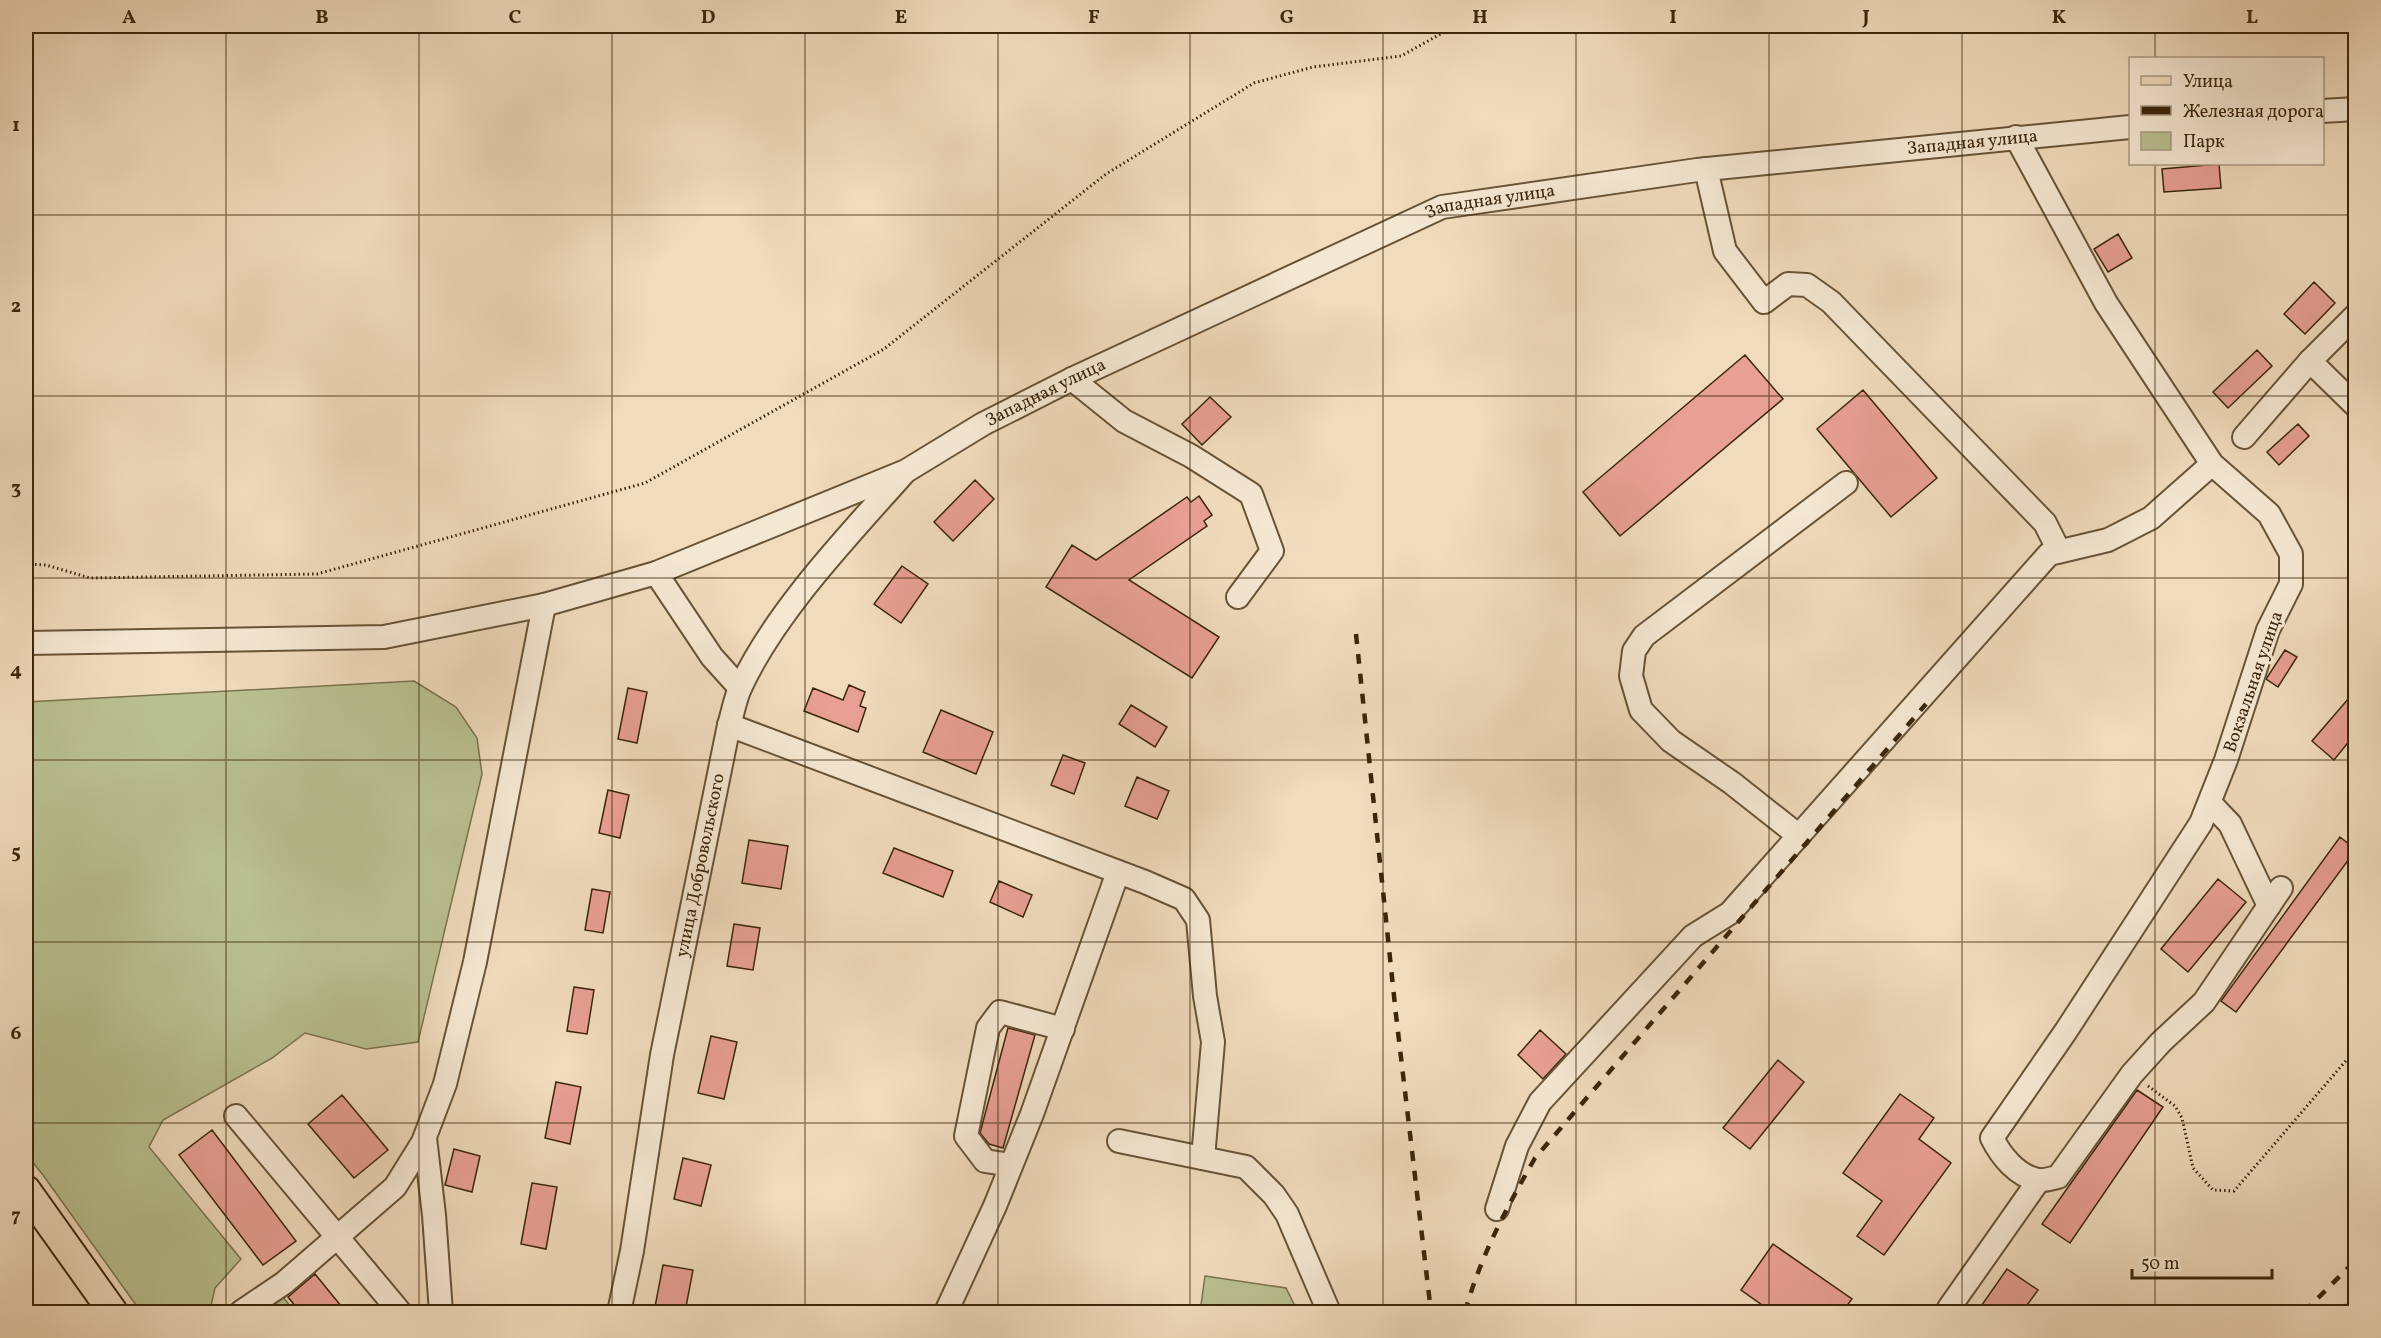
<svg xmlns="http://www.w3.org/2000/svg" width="2381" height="1338" viewBox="0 0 2381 1338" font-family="Vollkorn,serif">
<rect width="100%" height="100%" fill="#f0dbbc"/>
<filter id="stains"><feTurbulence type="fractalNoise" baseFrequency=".00333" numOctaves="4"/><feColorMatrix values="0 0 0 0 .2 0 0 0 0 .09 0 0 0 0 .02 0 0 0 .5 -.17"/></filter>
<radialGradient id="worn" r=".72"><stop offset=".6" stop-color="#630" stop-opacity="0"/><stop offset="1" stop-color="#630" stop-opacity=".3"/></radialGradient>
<path fill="#b9c091" stroke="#7a734e" stroke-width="1.5" d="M414 681 456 707 477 738 482 774 418 1042 366 1049 305 1033 272 1058 163 1120 149 1147 241 1259 215 1288 210 1310 239 1305 271 1282 295 1312H141L43 1175 26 1154V702Z
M1205 1276 1286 1288 1298 1312H1200Z"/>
<path fill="#e89f94" stroke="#3b260a" stroke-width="1.5" d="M2219 164 2221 188 2164 192 2162 169Z
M2118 234 2132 258 2108 272 2094 249Z
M2314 282 2335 303 2305 334 2284 314Z
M2257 350 2272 366 2228 408 2213 392Z
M1745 355 1783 399 1620 536 1583 492Z
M1863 390 1937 478 1891 517 1817 429Z
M1210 397 1231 417 1202 445 1182 424Z
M2298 424 2309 436 2279 465 2267 452Z
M975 480 994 499 953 541 934 522Z
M1199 496 1212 515 1204 521 1207 526 1129 580 1219 637 1192 678 1046 587 1072 545 1096 560 1187 497 1191 502Z
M902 566 928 584 901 623 874 604Z
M2285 650 2297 657 2278 687 2266 679Z
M849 685 865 692 860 706 866 708 858 732 804 711 813 688 843 700Z
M628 688 647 692 637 743 618 739Z
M2355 691V734L2334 760 2312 741Z
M1131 705 1167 727 1155 747 1119 724Z
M941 710 993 732 976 774 923 752Z
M1063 755 1085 763 1074 794 1051 785Z
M1137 777 1169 791 1157 819 1125 806Z
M608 790 629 795 620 838 599 833Z
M2340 837 2355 849V851L2236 1012 2221 1001Z
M749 840 788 846 781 889 742 883Z
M894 848 953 871 943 897 883 873Z
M2218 879 2246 902 2188 972 2161 949Z
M999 881 1032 895 1023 917 990 902Z
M592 889 610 892 603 933 585 930Z
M734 924 760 928 753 970 727 966Z
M574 987 594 990 587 1034 567 1031Z
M1008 1028 1035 1035 1003 1148 989 1144 980 1133Z
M1540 1030 1566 1054 1543 1079 1518 1055Z
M711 1036 737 1042 724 1099 698 1093Z
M1778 1060 1804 1082 1750 1149 1723 1128Z
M556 1082 581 1087 570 1144 545 1138Z
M2137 1090 2163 1107 2070 1243 2042 1224Z
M1900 1094 1934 1118 1919 1139 1951 1163 1884 1255 1857 1236 1882 1201 1843 1173Z
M342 1095 388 1150 354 1178 308 1124Z
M212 1130 296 1241 263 1265 179 1155Z
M454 1149 480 1156 472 1192 445 1185Z
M683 1158 711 1165 701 1206 674 1199Z
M532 1183 557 1187 546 1249 521 1244Z
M1773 1244 1852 1299 1842 1312H1772L1741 1290Z
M663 1265 693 1270 685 1312H654Z
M2007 1269 2038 1290 2022 1312H1977Z
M315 1274 346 1312H300L288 1297Z"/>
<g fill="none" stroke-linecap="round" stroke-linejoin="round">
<g stroke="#685336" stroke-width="26">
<g id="minor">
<path d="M2322 111 2356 109"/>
<path d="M2016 137 2106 303 2212 464 2269 514 2291 554V584L2268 630 2226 760 2201 823 2066 1031 1992 1138C2001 1156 2017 1176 2038 1180 2044 1181 2052 1178 2058 1177L2132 1074 2161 1042 2204 1002 2281 888"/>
<path d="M1706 169 1725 251 1764 302 1788 284 1807 285 1831 302 2045 523 2059 551"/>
<path d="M2310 361 2356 406"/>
<path d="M1072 379 1124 421 1191 456 1251 494 1272 551 1238 597"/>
<path d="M2244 437 2310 361 2356 315"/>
<path d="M656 573 712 657 740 688"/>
<path id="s1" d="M26 643 384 637 544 605 656 573 906 471 983 424 1072 379 1442 207 1697 170 2130 127"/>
<path d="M729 725 1145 882 1184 899 1198 920 1205 996 1213 1042 1203 1158"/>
<path d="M2210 803 2230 824 2269 906"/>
<path d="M1799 836 1732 783 1671 741 1641 710 1631 676 1634 651 1644 636 1846 483"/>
<path d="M236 1116 400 1312"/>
<path d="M425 1138 434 1215 441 1312"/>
<path d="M1119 1141 1246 1167 1274 1195 1287 1214 1329 1312"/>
<path d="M1011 1165 985 1161 966 1136 988 1028 1000 1012 1063 1029"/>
<path d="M1497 1209 1517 1146 1540 1102 1693 936 1730 913 2049 554 2108 540 2151 518 2212 464"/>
<path d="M1949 1308 2039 1180"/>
<path d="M241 1312 284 1283 395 1187 423 1142 445 1084 475 962 544 605"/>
<path id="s2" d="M619 1312 632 1251 662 1055 729 725C733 713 735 698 741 686 776 611 848 536 903 474"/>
<path d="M946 1312 995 1206 1032 1114 1118 872"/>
</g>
</g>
<g stroke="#3b260a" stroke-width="32">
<path id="major" d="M26 1190 113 1312"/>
</g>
<path stroke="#3b260a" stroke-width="3" stroke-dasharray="1.5 3" stroke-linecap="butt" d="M26 564 46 565 90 578 317 574 645 483 884 349 1106 174 1254 83 1313 67 1401 56 1455 26
M2148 1086 2175 1106 2182 1118 2193 1168 2213 1190 2234 1191 2356 1049"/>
<use href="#minor" stroke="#f5e8d3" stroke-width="22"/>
<use href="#major" stroke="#f0dbbc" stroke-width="28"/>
<path stroke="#3b260a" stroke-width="4.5" stroke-dasharray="10 10" stroke-linecap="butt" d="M1356 634 1396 1015 1431 1312
M1465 1312C1481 1255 1506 1209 1535 1158L1926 704
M2304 1312 2356 1260
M2340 1312 2356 1297"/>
</g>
<path fill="none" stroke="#3b260a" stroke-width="1.5" stroke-opacity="0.55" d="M226 26V1312M419 26V1312M612 26V1312M805 26V1312M998 26V1312M1190 26V1312M1383 26V1312M1576 26V1312M1769 26V1312M1962 26V1312M2155 26V58M2155 164V1312M26 215H2356M26 396H2356M26 578H2356M26 760H2356M26 942H2356M26 1123H2356"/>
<g text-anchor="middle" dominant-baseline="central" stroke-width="6" stroke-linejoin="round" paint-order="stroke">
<g font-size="18" fill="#3b260a" stroke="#f5e8d3">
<text stroke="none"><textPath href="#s1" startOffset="2040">Западная улица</textPath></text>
<text stroke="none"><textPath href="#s1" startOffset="1554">Западная улица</textPath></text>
<text stroke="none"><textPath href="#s1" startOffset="1068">Западная улица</textPath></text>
<text transform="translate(2254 682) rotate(-71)">Вокзальная улица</text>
<text stroke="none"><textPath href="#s2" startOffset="454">улица Добровольского</textPath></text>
</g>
</g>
<rect width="2381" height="1338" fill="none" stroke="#f0dbbc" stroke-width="66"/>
<rect x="2129" y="57" width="195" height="108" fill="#f5e8d3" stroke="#ab9a83" stroke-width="1.5"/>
<rect x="2141" y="76" width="30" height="9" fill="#f0dbbc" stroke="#ab9a83" stroke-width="1.5"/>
<text x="2183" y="87" font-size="18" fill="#3b260a">Улица</text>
<rect x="2141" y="106" width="30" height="9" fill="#3b260a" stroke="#ab9a83" stroke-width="1.5"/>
<text x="2183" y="117" font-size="18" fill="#3b260a">Железная дорога</text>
<rect x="2141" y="132" width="30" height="18" fill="#b9c091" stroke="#ab9a83" stroke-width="1.5"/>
<text x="2183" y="147" font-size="18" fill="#3b260a">Парк</text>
<path d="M2132 1269v9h140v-9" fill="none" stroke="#3b260a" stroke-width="3"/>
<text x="2141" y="1269" font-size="18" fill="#3b260a" stroke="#f5e8d3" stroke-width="4.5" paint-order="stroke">50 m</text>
<rect x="33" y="33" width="2315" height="1272" fill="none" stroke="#3b260a" stroke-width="2"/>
<g font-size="20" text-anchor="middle" font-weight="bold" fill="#3b260a">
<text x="129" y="23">A</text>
<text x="322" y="23">B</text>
<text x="515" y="23">C</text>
<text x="708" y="23">D</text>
<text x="901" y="23">E</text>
<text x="1094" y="23">F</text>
<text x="1287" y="23">G</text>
<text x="1480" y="23">H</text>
<text x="1673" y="23">I</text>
<text x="1866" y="23">J</text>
<text x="2059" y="23">K</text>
<text x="2252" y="23">L</text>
<text x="16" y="131">1</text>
<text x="16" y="312">2</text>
<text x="16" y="494">3</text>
<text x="16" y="676">4</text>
<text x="16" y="858">5</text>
<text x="16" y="1039">6</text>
<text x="16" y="1221">7</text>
</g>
<rect width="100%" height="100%" filter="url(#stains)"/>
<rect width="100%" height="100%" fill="url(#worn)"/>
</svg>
